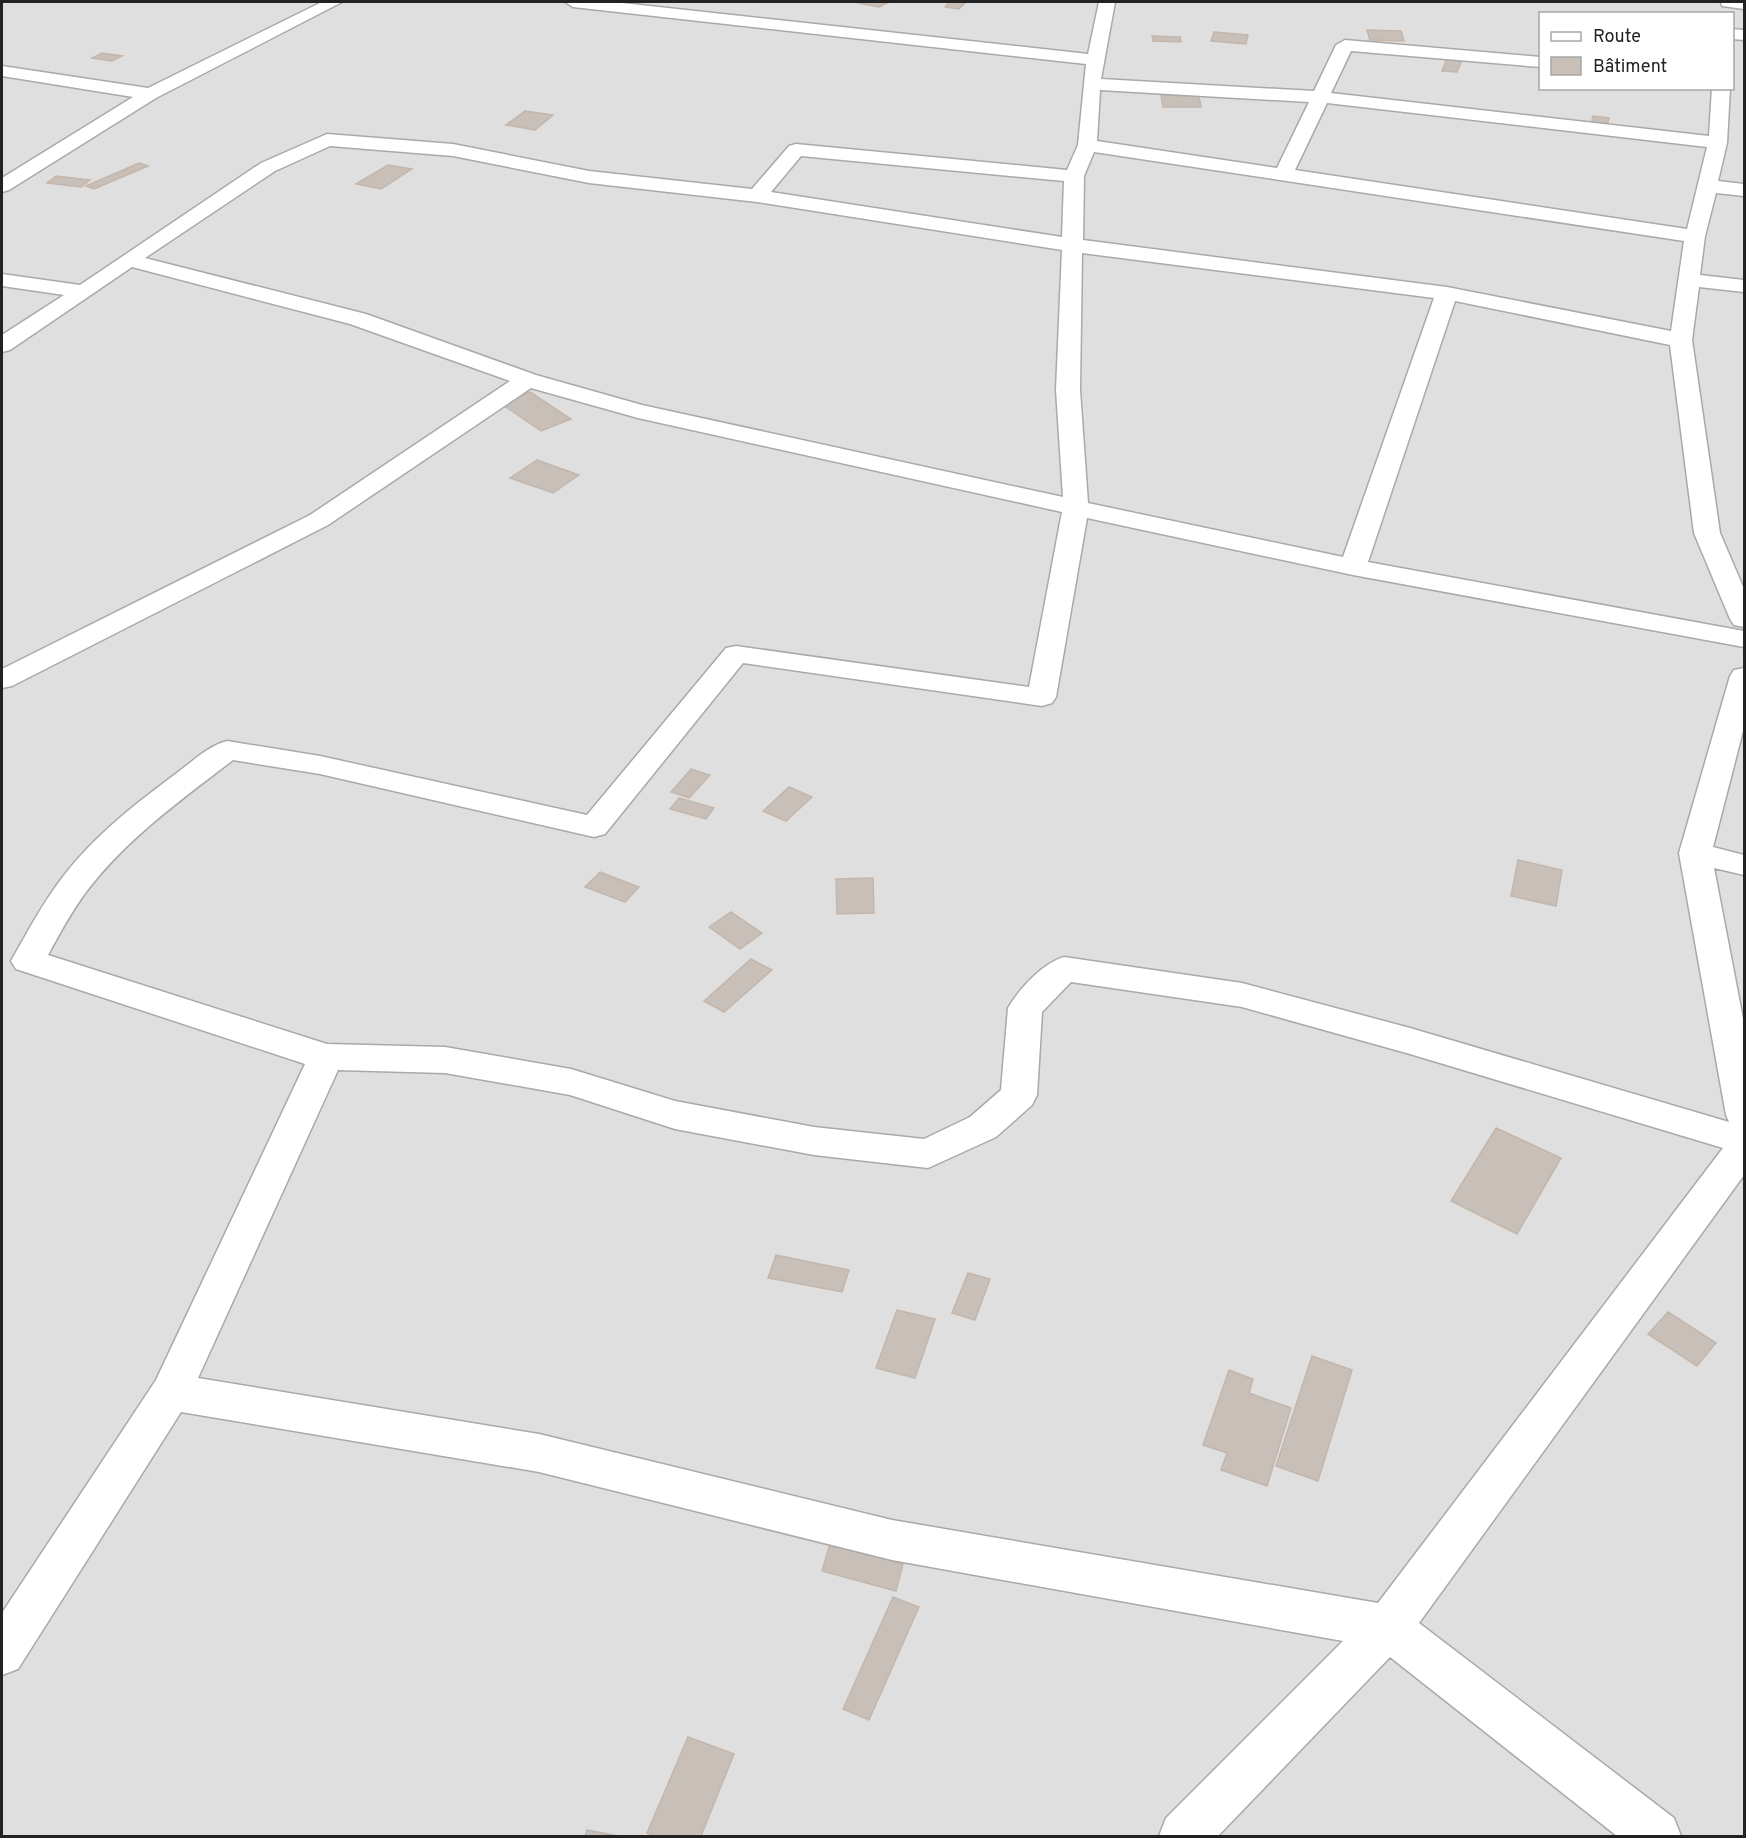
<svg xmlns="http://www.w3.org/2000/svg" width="1746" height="1838" viewBox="0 0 1746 1838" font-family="Overpass,sans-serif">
<rect width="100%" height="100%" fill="#f2efe9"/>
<path fill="#e0dfdf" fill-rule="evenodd" d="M2 2H1744V1836H2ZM1540 14H1732V88H1540Z"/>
<path fill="#c7bfb8" stroke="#c4b6ab" stroke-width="1.5" d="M878 2 887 3 879 7 858 3Z
M950 2H966L959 9 945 7Z
M1367 30 1401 31 1404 41 1370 40Z
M1214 32 1248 35 1246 44 1211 41Z
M1152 36 1180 37 1181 42 1153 41Z
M102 53 122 56 112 61 92 58Z
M1447 58 1462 60 1457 72 1442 71Z
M1161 95 1199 96 1201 107H1163Z
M525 111 553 115 535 130 506 125Z
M1593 116 1609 118 1607 127 1591 125Z
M139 163 148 166 94 189 86 186Z
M388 165 412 169 381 189 356 184Z
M56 176 90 180 81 187 47 183Z
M530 392 571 419 541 431 500 403Z
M537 460 579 475 553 493 510 478Z
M691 769 710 775 689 798 671 792Z
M789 787 812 797 786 821 763 811Z
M679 798 714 808 706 819 670 809Z
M1518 860 1562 870 1556 906 1511 896Z
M600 872 639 887 625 902 585 887Z
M873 878 874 913 837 914 836 879Z
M731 912 762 933 740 949 709 927Z
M751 959 772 970 724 1012 704 1001Z
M1496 1128 1561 1158 1517 1234 1451 1201Z
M776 1255 849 1270 842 1292 768 1278Z
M968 1273 990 1279 975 1320 952 1313Z
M897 1310 935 1319 915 1378 876 1368Z
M1668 1312 1716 1343 1697 1366 1648 1334Z
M1312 1356 1352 1370 1318 1481 1276 1466Z
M1229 1370 1253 1379 1249 1393 1291 1408 1267 1486 1221 1470 1227 1453 1203 1445Z
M830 1544 903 1564 896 1591 822 1571Z
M893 1597 919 1607 869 1720 843 1709Z
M688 1737 734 1754 701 1836H656L647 1833Z
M587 1830 619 1836H585Z"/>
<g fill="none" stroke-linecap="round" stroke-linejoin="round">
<g stroke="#a9a9a9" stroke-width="3">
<path id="minor" d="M322 2H342L156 98 9 190 2 192V178L133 97 2 76V66L148 88Z
M565 2H613L1088 54 1099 2H1115L1101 79 1314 91 1336 45 1345 40 1540 57V67L1351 51 1331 93 1709 136 1712 88H1730L1727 143 1718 181 1744 184V196L1716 193 1705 236 1700 275 1744 280V292L1699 287 1692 340 1720 533 1744 589V627L1734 625 1730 619 1694 533 1670 345 1455 301 1368 562 1744 631V647L1353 575 1087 518 1056 697 1052 703 1042 706 743 663 605 834 594 837 320 774 233 760C181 800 126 839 86 892 71 912 60 933 48 955L327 1044 445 1047 571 1069 675 1101 814 1127 924 1139 970 1117 1001 1090 1008 1008C1019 989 1043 963 1064 957L1242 983 1410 1028 1729 1122 1726 1115 1679 853 1730 676 1734 670 1744 668V727L1713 847 1744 855V875L1714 868 1744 1024V1175L1419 1623 1674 1818 1681 1836H1617L1390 1657 1218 1836H1159L1166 1818 1343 1641 892 1560 539 1472 181 1412 18 1669 2 1675V1613L156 1380 305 1064 16 969 11 961C27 933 42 904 62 878 93 837 135 804 177 773 193 761 208 746 227 741L320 756 587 815 726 648 736 646 1029 687 1062 512 638 418 531 388 328 525 12 686 2 688V669L310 515 510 381 350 324 132 267 10 350 2 352V335L64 295 2 286V274L80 285 261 163 327 134 453 144 589 171 752 189 789 146 796 144 1067 170 1078 145 1086 64 573 7ZM1100 90 1309 102 1277 168 1097 141ZM1327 103 1707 147 1687 229 1295 170ZM330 146 453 156 589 183 757 202 1062 250 1056 390 1063 497 642 405 536 375 366 314 145 258 275 171ZM1094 152 1684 241 1671 331 1447 287 1083 240 1084 176ZM801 156 1064 181 1062 237 771 192ZM1082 253 1434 298 1343 557 1088 503 1080 390ZM1071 982 1242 1007 1410 1054 1723 1148 1378 1603 892 1520 539 1434 198 1378 338 1070 445 1073 570 1095 675 1129 814 1155 928 1168 996 1137 1032 1105 1037 1095 1042 1012Z
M1721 2H1744V9L1722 6Z
M1732 29 1744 30V40L1732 39Z"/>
</g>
<use href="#minor" fill="#fff" fill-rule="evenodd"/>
</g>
<rect width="1746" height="1838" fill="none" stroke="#222222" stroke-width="6"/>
<rect x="1539" y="12" width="195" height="78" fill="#ffffff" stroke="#a7a7a7" stroke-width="1.5"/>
<rect x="1551" y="32" width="30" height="9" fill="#ffffff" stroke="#a7a7a7" stroke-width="1.5"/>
<text x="1593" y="42" font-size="18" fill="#222222">Route</text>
<rect x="1551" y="57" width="30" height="18" fill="#c7bfb8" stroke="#a7a7a7" stroke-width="1.5"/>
<text x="1593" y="72" font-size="18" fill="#222222">Bâtiment</text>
</svg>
